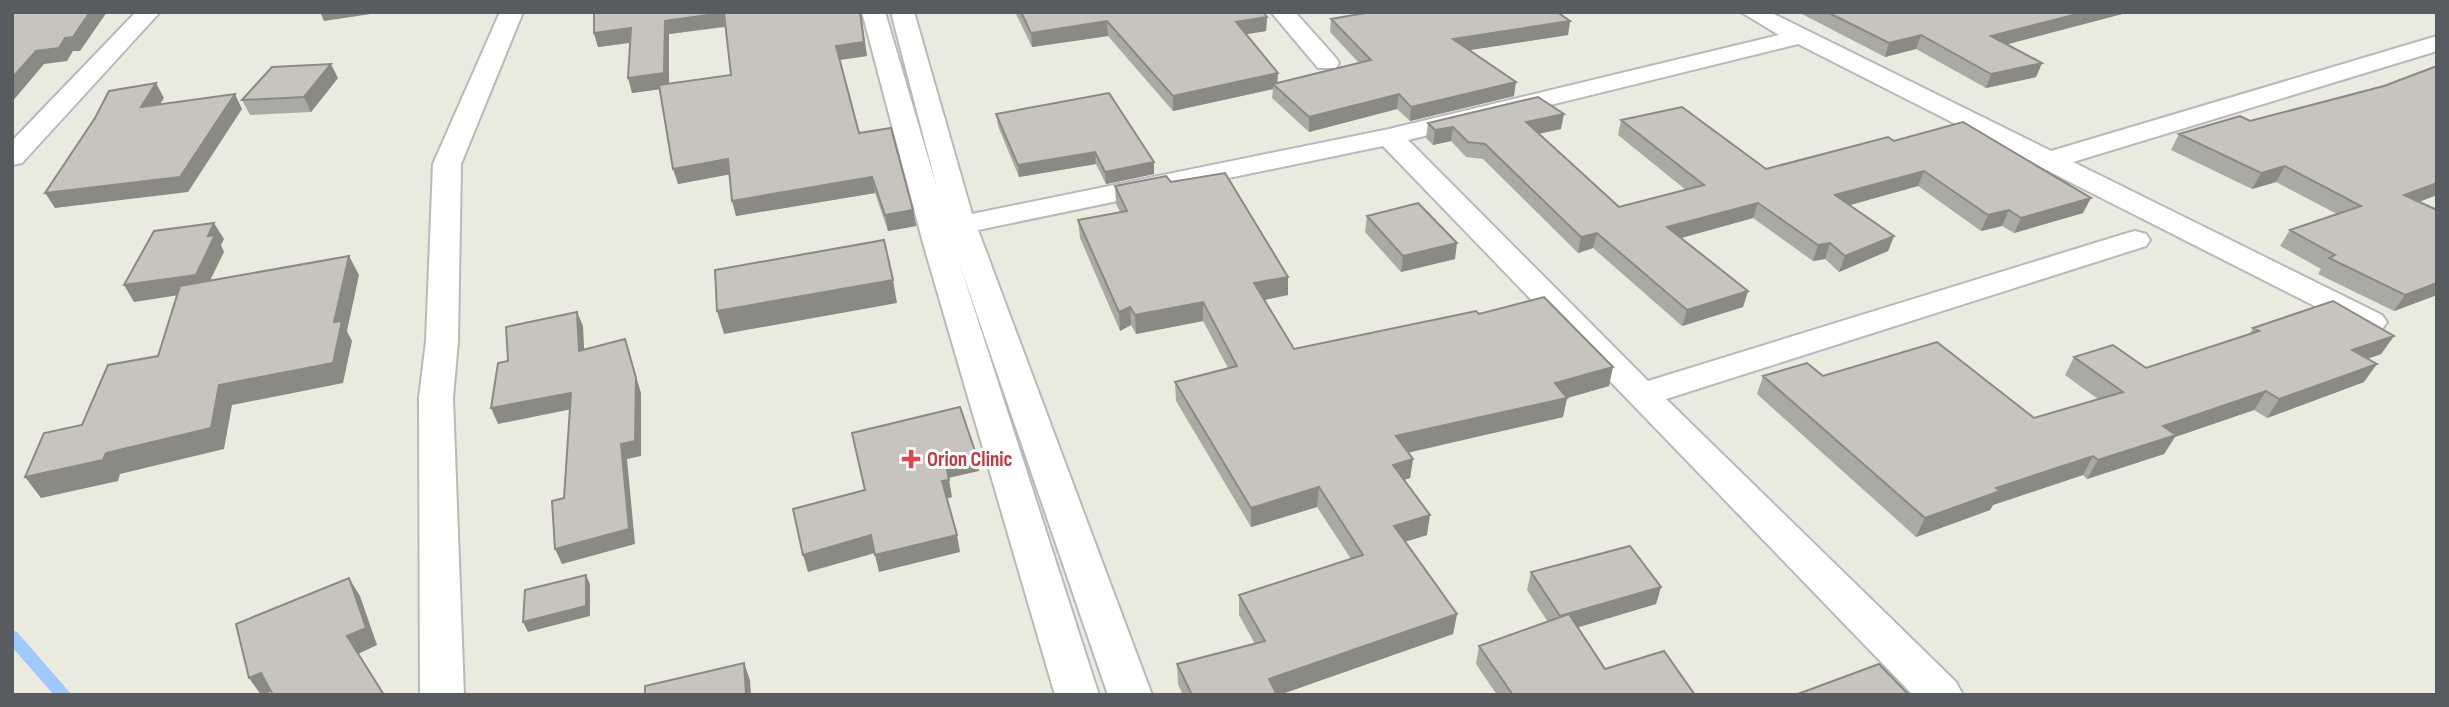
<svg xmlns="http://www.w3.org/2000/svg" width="2449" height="707" viewBox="0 0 2449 707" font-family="'Sofia Sans Condensed',sans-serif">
<rect width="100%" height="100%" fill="#ebeadf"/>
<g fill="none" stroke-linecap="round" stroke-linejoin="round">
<path fill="#9fc9fc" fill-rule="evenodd" d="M12 630 17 632 72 695H54L12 647Z"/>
<g stroke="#b7b9be" stroke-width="4">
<path id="street" d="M136 12H160L22 163 12 165V141Z
M500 12H523L461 164 458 341 453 398 464 695H420L419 398 426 341 433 164Z
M862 12H885L937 188 891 12H914L972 214 1389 129 1779 35 1741 12H1770L2051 151 2437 36V51L2073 162 2382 315 2387 322 2382 329 2371 332 2360 329 1798 44 1408 140 1648 381 2124 234 2135 231 2146 234 2150 240 2146 246 1666 399 1956 682 1963 695H1913L1383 146 978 230 1152 695H1108L959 262 1099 695H1055L923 243Z
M1271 12H1295L1336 58 1339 63 1336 68H1318Z"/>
</g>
<use href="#street" fill="#fff" fill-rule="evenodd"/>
</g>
<path fill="#aaa9a3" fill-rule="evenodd" d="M861 12 867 56 840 60 859 133 913 210 916 226 888 231 875 193 736 216 729 174 678 184 660 89 632 93 630 43 598 47 594 33ZM726 27 731 75 669 84V34Z
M1015 12H1263L1267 17 1266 31 1246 34 1278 83 1359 63 1330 32 1331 19 1570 21 1568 35 1469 50 1514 96 1410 121 1397 109 1309 132 1272 98 1273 89 1173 111 1108 36 1032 47Z
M1798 12H2130L2006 44 2042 63 2036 77 1986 88 1916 49 1885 57Z
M338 78 311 112 250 115 242 100Z
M996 114 1154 174 1106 184 1096 164 1019 177 998 126Z
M1621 120 1766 169 1894 141 2083 213 2014 233 2002 226 1981 231 1918 186 1849 205 1894 236 1888 251 1839 272 1825 259 1813 261 1753 218 1681 238 1748 291 1743 307 1682 326 1593 248 1578 253 1483 159 1466 157 1451 141 1433 145 1426 138 1428 123 1561 129 1538 134 1619 207 1686 190 1618 135Z
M2250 121 2437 195 2419 202 2437 210V295L2394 311 2318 274 2321 269 2280 246 2290 230 2337 214 2276 182 2252 189 2171 150 2179 134Z
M1171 182 1288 295 1264 300 1294 349 1479 314 1609 386 1567 398 1563 417 1408 452 1413 459 1410 478 1404 480 1427 535 1405 541 1457 614 1453 634 1279 695H1183L1178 684 1177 664 1255 644 1239 615V595L1351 559 1317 507 1251 527 1176 401 1175 382 1228 368 1203 321 1136 334 1131 325 1120 331 1080 238 1078 220 1120 212 1116 204 1115 186Z
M1367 216 1455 259 1401 272 1365 232Z
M2253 328 2394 336 2381 354 2368 359 2364 382 2267 418 2254 410 2175 437 2164 454 2087 479 2083 475 1993 505 1990 510 1916 537 1757 394 1763 376H1823L2034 418 2098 399 2065 375 2074 357 2146 368 2249 335Z
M1531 572 1661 587 1656 604 1577 627 1605 669 1695 695H1497L1476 664 1479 646 1548 622 1527 590Z"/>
<path fill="#8b8984" d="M90 12H107L80 51H73L67 61 44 64 12 102V78L36 51 65 38Z
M320 12H372L371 14 324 21Z
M860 12 867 56 839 60 836 46Z
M2085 12H2130L1986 50 1991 36Z
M724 13 728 26 669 34V88L632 93 628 78 665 21Z
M1267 17 1266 31 1236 36V22Z
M1107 21 1108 36 1032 47 1031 33Z
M1570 21 1568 35 1451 53 1453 39Z
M631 28 635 42 598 47 594 33Z
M1921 35 1916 49 1885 57 1889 43Z
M2042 63 2036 77 1986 88 1991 74Z
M331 64 338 78 311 112 304 97Z
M1278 73 1277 88 1273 84V89L1173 111V96Z
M1516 82 1514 96 1410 121 1411 107Z
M156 83 164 98 150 121 141 107Z
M235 94 242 109 188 192 55 208 45 193Z
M1399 94 1397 109 1309 132V117Z
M1564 114 1561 129 1523 137 1526 122Z
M1453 127 1451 141 1433 145 1435 130Z
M1095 152 1096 164 1019 177 1018 165Z
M728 159 732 174 678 184 673 169Z
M1154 162V174L1106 184 1105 172Z
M2285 166 2276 182 2252 189 2261 173Z
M1924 171 1918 186 1829 211 1835 195Z
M872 177 875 193 736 216 732 201Z
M2437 183V195L2394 211 2404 195Z
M2091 198 2083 213 2014 233 2021 218Z
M1758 203 1753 218 1663 243 1667 227Z
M913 210 916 226 888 231 885 215Z
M2009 210 2002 226 1981 231 1988 215Z
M214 223 224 239 221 245 224 252 205 291 134 302 124 285 208 236Z
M1597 233 1593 248 1578 253 1581 237Z
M1894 236 1888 251 1839 272 1845 256Z
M1457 243 1455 259 1401 272 1403 256Z
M1830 243 1825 259 1813 261 1818 245Z
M349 256 359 275 347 331 352 341 343 383 232 405 224 449 120 474 118 481 41 498 25 477 219 385 334 322Z
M1288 277V295L1254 302V283Z
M893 280 897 303 724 334 717 311Z
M2437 283V295L2394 311 2405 295Z
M1748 291 1743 307 1682 326 1687 310Z
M1203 302V321L1136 334 1135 315Z
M1130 307 1131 325 1120 331 1119 312Z
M577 312 583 326 585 366 579 351Z
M2394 336 2381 354 2340 368 2352 350Z
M625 339 641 393V456L627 459 635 544 562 564 555 549 621 444Z
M2377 364 2364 382 2267 418 2279 399Z
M1613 367 1609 386 1567 398 1563 417 1394 456 1396 436 1555 383Z
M2266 391 2254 410 2175 437 2164 454 2087 479 2098 460 2163 426Z
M571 393 577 408 498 424 491 408Z
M976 454 979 471 948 478 945 461Z
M2093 456 2083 475 1993 505 1990 510 1916 537 1925 518 1996 488Z
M1413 459 1410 478 1391 484 1393 465Z
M949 480 952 497 945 499 942 481Z
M1319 487 1317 507 1251 527V508Z
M1430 515 1427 535 1392 546 1394 526Z
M871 535 875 553 808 572 803 555Z
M957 535 960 552 879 572 875 555Z
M586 575 590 584V616L528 632 523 622Z
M349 578 360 596 377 645 358 654 347 636Z
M1661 587 1656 604 1556 634 1560 616Z
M1457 614 1453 634 1279 695H1269V679Z
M744 663 750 680 751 695H746Z
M261 673 274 690 264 695H261L249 678Z"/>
<path fill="#c6c4bd" stroke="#8b8984" stroke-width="2" d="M12 12H90L73 37 65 38 59 48 36 51 12 78Z
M594 12H860L864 42 836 46 859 133 891 128 913 210 885 215 872 177 732 201 728 159 673 169 659 85 731 75 724 13 665 21 664 73 628 78 631 28 594 33Z
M1021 12H1263L1267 17 1236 22 1278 73 1173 96 1107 21 1031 33Z
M1371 12H1557L1570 21 1453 39 1516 82 1411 107 1399 94 1309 117 1273 84 1371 60 1331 19Z
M1827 12H2085L1991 36 2042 63 1991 74 1921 35 1889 43Z
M331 64 304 97 242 100 272 67Z
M2437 66V183L2404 195 2437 210V283L2405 295 2329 258 2335 255 2290 230 2361 206 2285 166 2261 173 2179 134 2240 116 2250 121 2384 86Z
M156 83 141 107 235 94 180 177 45 193 95 118 109 91Z
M1109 93 1154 162 1105 172 1095 152 1018 165 996 114Z
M1538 97 1564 114 1526 122 1619 207 1704 185 1621 120 1682 107 1766 169 1888 137 1894 141 1963 122 2091 198 2021 218 2009 210 1988 215 1924 171 1835 195 1894 236 1845 256 1830 243 1818 245 1758 203 1667 227 1748 291 1687 310 1597 233 1581 237 1485 144 1468 142 1453 127 1435 130 1428 123Z
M1225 173 1288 277 1254 283 1294 349 1476 311 1479 314 1544 297 1613 367 1555 383 1567 398 1396 436 1413 459 1393 465 1430 515 1394 526 1457 614 1269 679 1276 693 1271 695H1192L1177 664 1265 641 1239 595 1363 555 1319 487 1251 508 1175 382 1237 366 1203 302 1135 315 1130 307 1119 312 1078 220 1127 211 1115 186 1166 176 1171 182Z
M1418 203 1457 243 1403 256 1367 216Z
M214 223 208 236 215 235 196 275 124 285 154 231Z
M884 240 893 280 717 311 715 270Z
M349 256 334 322 342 321 333 363 219 385 211 428 106 453 103 460 25 477 44 433 82 425 108 365 158 356 180 286Z
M2333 301 2394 336 2352 350 2377 364 2279 399 2266 391 2163 426 2176 435 2098 460 2093 456 1996 488 2000 491 1925 518 1763 376 1807 363 1823 376 1937 342 2034 418 2123 392 2074 357 2113 345 2146 368 2259 331 2253 328Z
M577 312 579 351 625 339 636 378 635 441 621 444 629 529 555 549 552 501 564 498 571 393 491 408 498 363 508 361 506 327Z
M960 407 976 454 945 461 949 480 942 481 957 535 875 555 871 535 803 555 793 509 865 490 852 433Z
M1630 546 1661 587 1560 616 1531 572Z
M586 575V606L523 622 525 590Z
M349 578 366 628 347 636 384 695H273L261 673 249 678 236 624Z
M1569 614 1605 669 1664 651 1695 695H1513L1479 646Z
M744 663 746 695H645V686Z
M1879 664 1909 695H1795Z"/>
<path fill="#e0444e" stroke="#fff" stroke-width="2.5" d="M907.5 448.5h7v7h7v7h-7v7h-7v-7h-7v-7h7z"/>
<g text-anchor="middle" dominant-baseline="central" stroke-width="6" stroke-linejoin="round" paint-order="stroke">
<g font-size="21" font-weight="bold" fill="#be3a42" stroke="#fff" text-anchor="start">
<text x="927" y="459">Orion Clinic</text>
</g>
</g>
<rect width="2449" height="707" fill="none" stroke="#585b60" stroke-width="28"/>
</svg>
